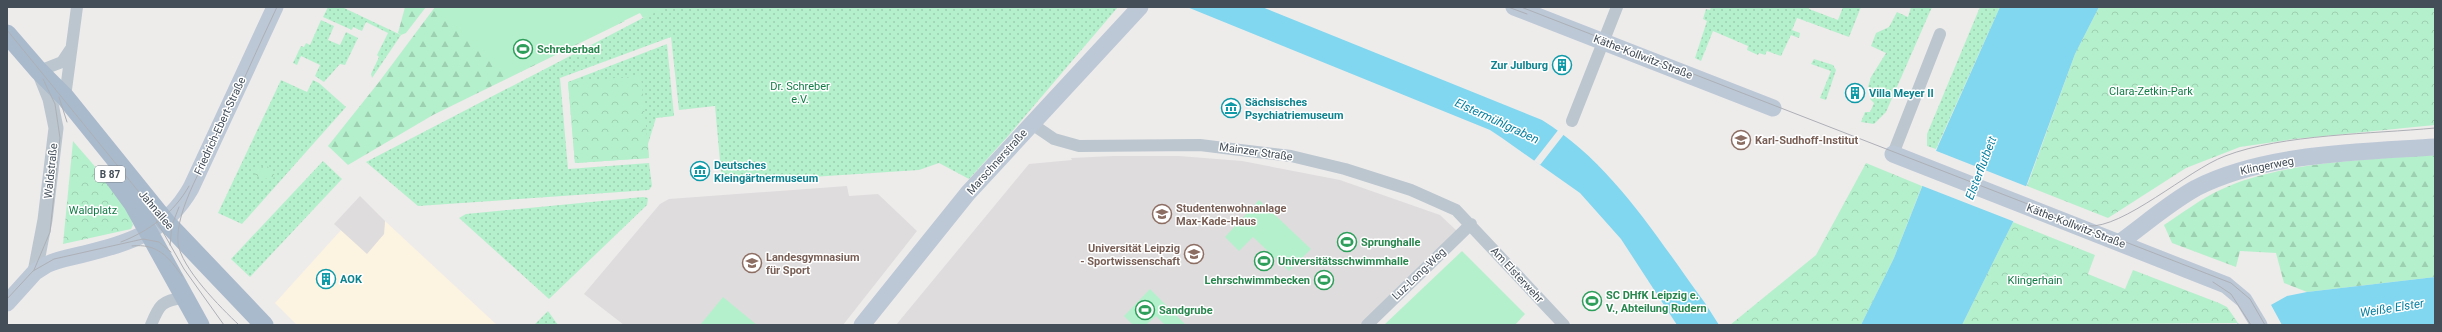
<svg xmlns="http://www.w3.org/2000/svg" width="2442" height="332" viewBox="0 0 2442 332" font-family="Roboto,sans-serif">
<defs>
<pattern id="grass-dots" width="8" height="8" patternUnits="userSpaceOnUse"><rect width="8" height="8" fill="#b5f0cc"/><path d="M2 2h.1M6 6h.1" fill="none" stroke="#9dcfb1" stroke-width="1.8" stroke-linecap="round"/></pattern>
<pattern id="forest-firs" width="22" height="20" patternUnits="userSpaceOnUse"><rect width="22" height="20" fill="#b5f0cc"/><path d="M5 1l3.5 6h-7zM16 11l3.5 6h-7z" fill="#9dcfb1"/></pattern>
<pattern id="park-crowns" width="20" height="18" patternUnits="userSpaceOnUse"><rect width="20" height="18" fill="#b5f0cc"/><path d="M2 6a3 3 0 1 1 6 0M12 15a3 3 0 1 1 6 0" fill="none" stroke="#9dcfb1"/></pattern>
</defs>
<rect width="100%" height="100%" fill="#eeebeb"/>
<path fill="#fcf4e1" d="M385 221 497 325H297L275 303 341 230 367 253 384 234Z"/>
<path fill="#dfdcdd" d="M1114 156H1179L1242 161 1340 180 1440 215 1457 231 1362 325H896L1029 164 1072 160 1071 158Z
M847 186 849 196 878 194 917 231 843 325H624L584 294 660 204 669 199Z
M360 196 385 221 384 234 367 254 334 224Z"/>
<path fill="url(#grass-dots)" d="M328 7H342L401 35 372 78 371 74 379 57 377 55 388 33 366 22 362 31 353 27 352 30 323 17Z
M664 7H1118L1009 135 969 179 939 163 919 170 722 183 715 106 679 110 671 37 560 78 568 169 649 163 652 186 649 190 418 206 366 162Z
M1711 7H1809V9L1838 20 1843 7H1861L1849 37 1797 18 1792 30 1800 33 1799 38 1791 35 1781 56 1767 51 1765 55 1759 53 1758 55 1747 50 1748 46 1713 31 1701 61 1695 58 1707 21 1703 19 1706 9 1710 10Z
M1911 7H1932L1886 112 1874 124 1861 122 1865 112H1870L1874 103 1870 99 1873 89 1868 87 1871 77 1886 53 1871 46 1876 33 1889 27 1897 12 1908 17Z
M1980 7H2000L1936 149 1927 146V134Z
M321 20 334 26 328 40 340 45 346 32 358 38 345 65 340 64 324 82 315 76 320 65 301 56 297 65 293 63 301 46 304 47 306 43 310 45Z
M667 44 674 116 656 118 648 144 649 158 575 163 568 82Z
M1814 59 1833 65 1836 70 1826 100 1820 98 1831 71 1811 64Z
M281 80 307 92 313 80 319 83 346 107 242 224 218 213Z
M323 161 342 179 250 277 231 259Z
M643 197 648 198 647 205 549 299 459 218 466 214Z
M548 311 558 325H534Z"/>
<path fill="url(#forest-firs)" d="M405 7H426L406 33 401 35 398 33Z
M435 7H523L625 21 433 115 348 165 328 146 379 82Z
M2435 155V277L2307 292 2284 283 2276 253 2240 251 2236 267 2172 243 2164 225C2182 213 2201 199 2220 190 2277 162 2372 159 2435 155Z"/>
<path fill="url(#park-crowns)" d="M2099 7H2435V125L2294 139 2240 147 2186 168 2108 218 2027 186 2075 54Z
M641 76 649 158 575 163 568 82Z
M73 141C91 163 126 198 133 225L131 229 63 244Z
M1866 163 1922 186 1894 258 1861 325H1730L1816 255Z
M264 166 269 167 276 177 264 179 254 175 258 168Z
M2013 222 2095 255 2088 274 2125 289 2133 270 2219 303 2227 307 2238 323 1962 325Z"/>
<path fill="#b5f0cc" d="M435 7H668L643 18 640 13 509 77Z
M1259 200 1311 249 1289 271 1253 237 1239 251 1225 237Z
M1462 251 1525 314 1515 325H1384Z
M1150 289 1186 325H1165L1156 316 1146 325H1133L1124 316Z
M723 297 757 325H700Z"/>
<path fill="#80d7ef" d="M1187 7H1262L1542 120C1613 164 1657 238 1705 303L1719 325H1677L1621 239 1580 193 1502 138 1490 130Z
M2000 7H2099L2075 54 2013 222 1962 325H1861L1894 258 1938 146Z
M2435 277V325H2235L2287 296 2307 292Z"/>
<path fill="#eeebeb" d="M1559 129 1565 133 1540 165 1534 161Z
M1934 150 2028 187 2015 222 1920 185Z
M2270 303 2282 325H2239L2237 321Z"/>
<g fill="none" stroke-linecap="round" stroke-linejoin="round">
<path stroke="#bbc6cf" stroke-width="12" d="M39 71 62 62 70 50
M65 97 77 7
M1572 121 1617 7
M1032 124 1054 139 1079 146 1200 145 1232 149 1291 156 1345 169 1411 190 1456 210 1564 325
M1893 154 1940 34
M151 325C159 305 162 300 184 298
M1367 325 1471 224"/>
<path stroke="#bbc6cf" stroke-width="15" d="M35 272 45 220 56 128 50 99 40 74"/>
<path stroke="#bcc8d6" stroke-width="17" d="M1514 7 1773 108
M1893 154 2226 285 2244 300 2259 325
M2119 243C2144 225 2169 203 2196 188 2264 153 2360 152 2435 147
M7 303 35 272 46 265C58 259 72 257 84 254 131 242 166 232 191 188L275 7
M862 325 968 193 1140 7"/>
<path stroke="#a9bacc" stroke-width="19" d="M7 34 39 71 65 97 166 222 264 325
M114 178 133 204 200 325"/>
<path stroke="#adb0b6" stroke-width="1" d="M1508 7 1527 14
M1521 7 2231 283 2250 299 2265 325
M7 30 143 197 184 269 224 325
M59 97 67 122
M2088 226C2123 229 2188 170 2225 156 2283 134 2372 134 2435 128
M121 242C149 231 174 213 189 186
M170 245 172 225 179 207
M132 246C157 243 169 257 182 276
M34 270 50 232 60 138 55 104 43 79
M2213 282 2231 294 2251 325
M7 299 33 271 54 259 143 239 159 242 171 252
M239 325C221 308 181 268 178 243 175 209 207 159 222 128 240 88 258 47 277 7"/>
</g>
<defs>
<g id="stadium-ring" transform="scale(1)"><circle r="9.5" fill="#fff" stroke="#2e9e5b" stroke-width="1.5"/><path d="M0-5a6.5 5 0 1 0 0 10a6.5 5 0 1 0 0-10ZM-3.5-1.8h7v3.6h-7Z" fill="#2e9e5b"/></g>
<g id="building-ring" transform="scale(1)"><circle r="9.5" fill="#fff" stroke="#0f9aa8" stroke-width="1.5"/><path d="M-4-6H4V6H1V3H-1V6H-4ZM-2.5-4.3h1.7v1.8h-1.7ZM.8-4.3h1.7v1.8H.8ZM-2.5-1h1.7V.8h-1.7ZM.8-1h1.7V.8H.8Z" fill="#0f9aa8"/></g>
<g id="museum-ring" transform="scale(1)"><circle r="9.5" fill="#fff" stroke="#0f9aa8" stroke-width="1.5"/><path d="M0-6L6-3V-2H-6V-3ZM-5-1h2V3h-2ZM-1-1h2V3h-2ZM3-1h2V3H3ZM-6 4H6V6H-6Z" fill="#0f9aa8"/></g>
<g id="university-ring" transform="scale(1)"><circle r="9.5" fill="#fff" stroke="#8d6e63" stroke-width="1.5"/><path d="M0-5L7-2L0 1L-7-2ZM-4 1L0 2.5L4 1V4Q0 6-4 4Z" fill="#8d6e63"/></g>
<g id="school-ring" transform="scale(1)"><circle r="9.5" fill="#fff" stroke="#8d6e63" stroke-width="1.5"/><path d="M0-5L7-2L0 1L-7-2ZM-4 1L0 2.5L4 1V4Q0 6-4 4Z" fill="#8d6e63"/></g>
</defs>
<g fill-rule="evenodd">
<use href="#stadium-ring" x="523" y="49"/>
<use href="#building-ring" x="1562" y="65"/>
<use href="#building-ring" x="1855" y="93"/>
<use href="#museum-ring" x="1231" y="108"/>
<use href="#university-ring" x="1741" y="140"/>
<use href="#museum-ring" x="700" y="171"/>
<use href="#university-ring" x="1162" y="214"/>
<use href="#stadium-ring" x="1347" y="242"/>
<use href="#university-ring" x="1194" y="254"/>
<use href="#stadium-ring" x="1264" y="261"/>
<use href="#school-ring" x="752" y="263"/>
<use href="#building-ring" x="326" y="279"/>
<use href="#stadium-ring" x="1324" y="280"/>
<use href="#stadium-ring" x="1592" y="301"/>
<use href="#stadium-ring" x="1145" y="310"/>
</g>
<g text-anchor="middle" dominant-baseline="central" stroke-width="3" stroke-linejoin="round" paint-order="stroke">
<rect fill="#fff" stroke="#7b838b" stroke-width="1" x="95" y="166" width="30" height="16" rx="3"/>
<g font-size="10" font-weight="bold" fill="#434e59">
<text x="110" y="174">B 87</text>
</g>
<g font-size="11" font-weight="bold" fill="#27864d" stroke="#fff" text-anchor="start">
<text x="537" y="49">Schreberbad</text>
<text x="1361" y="242">Sprunghalle</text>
<text x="1278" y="261">Universitätsschwimmhalle</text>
<text x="1310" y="280" text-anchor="end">Lehrschwimmbecken</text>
<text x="1606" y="295">SC DHfK Leipzig e.<tspan x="1606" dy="13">V., Abteilung Rudern</tspan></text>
<text x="1159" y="310">Sandgrube</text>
</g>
<g font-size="11" fill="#434e59" stroke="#fff">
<text transform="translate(1643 57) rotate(21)">Käthe-Kollwitz-Straße</text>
<text transform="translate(220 126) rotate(-65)">Friedrich-Ebert-Straße</text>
<text transform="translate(1256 152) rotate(8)">Mainzer Straße</text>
<text transform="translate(997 162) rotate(-48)">Marschnerstraße</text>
<text transform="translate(2267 166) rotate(-11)">Klingerweg</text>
<text transform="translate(51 171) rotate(-84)">Waldstraße</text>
<text transform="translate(156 210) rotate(50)">Jahnallee</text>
<text transform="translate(2076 226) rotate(21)">Käthe-Kollwitz-Straße</text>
<text transform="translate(1419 274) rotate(-44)">Luz-Long-Weg</text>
<text transform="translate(1517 275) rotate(47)">Am Elsterwehr</text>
</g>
<g font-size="11" font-weight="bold" fill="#0d838f" stroke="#fff" text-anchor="start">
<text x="1548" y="65" text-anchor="end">Zur Julburg</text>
<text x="1869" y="93">Villa Meyer II</text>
<text x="1245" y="102">Sächsisches<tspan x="1245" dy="13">Psychiatriemuseum</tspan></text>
<text x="714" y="165">Deutsches<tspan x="714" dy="13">Kleingärtnermuseum</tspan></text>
<text x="340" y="279">AOK</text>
</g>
<g font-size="11" fill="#127c47" stroke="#fff">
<text x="800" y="86">Dr. Schreber<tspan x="800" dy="13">e.V.</tspan></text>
<text x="2151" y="91">Clara-Zetkin-Park</text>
<text x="93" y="210">Waldplatz</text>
<text x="2035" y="280">Klingerhain</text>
</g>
<g font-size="11" font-weight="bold" fill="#785e54" stroke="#fff" text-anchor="start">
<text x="1755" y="140">Karl-Sudhoff-Institut</text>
<text x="1176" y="208">Studentenwohnanlage<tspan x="1176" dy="13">Max-Kade-Haus</tspan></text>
<text x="1180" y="248" text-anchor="end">Universität Leipzig<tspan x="1180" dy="13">- Sportwissenschaft</tspan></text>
<text x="766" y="257">Landesgymnasium<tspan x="766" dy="13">für Sport</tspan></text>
</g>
<g font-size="12" font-style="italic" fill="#0780a1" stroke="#fff">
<text transform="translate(1497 121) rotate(25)">Elstermühlgraben</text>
<text transform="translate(1981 168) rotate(-69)">Elsterflutbett</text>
<text transform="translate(2392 308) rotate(-9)">Weiße Elster</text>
</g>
</g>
<rect width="2442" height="332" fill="none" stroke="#434e59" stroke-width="16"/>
</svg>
